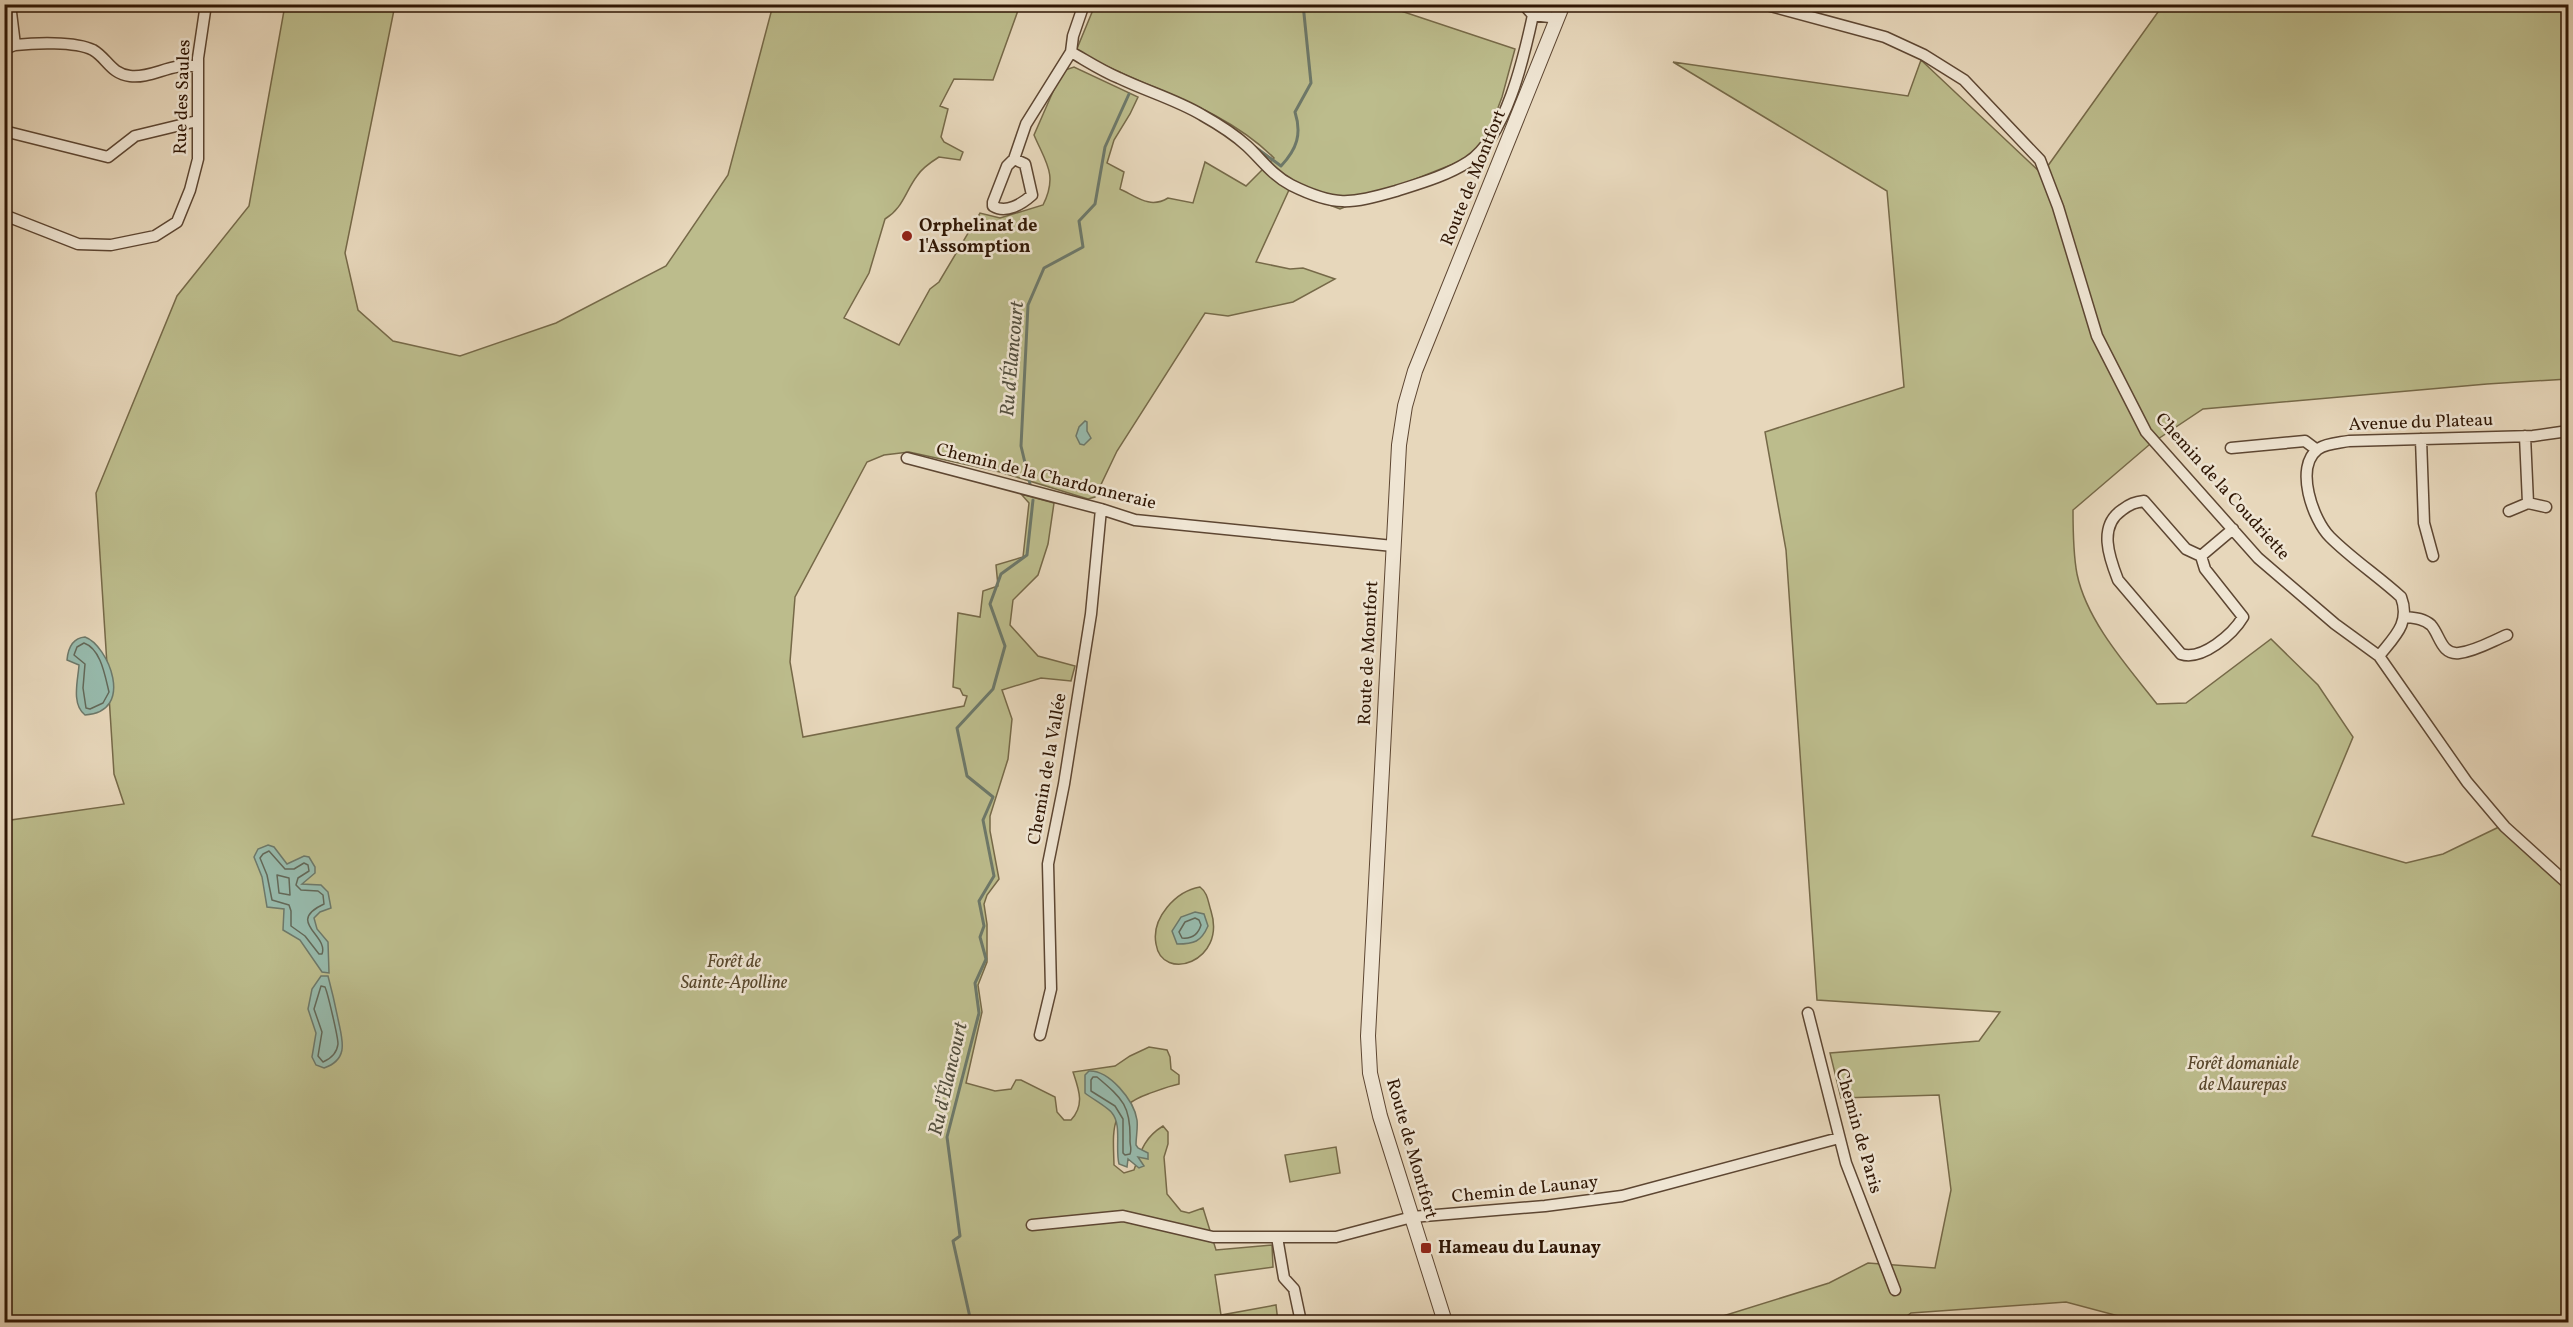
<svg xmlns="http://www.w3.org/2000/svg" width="2573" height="1327" viewBox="0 0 2573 1327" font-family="Vollkorn,serif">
<rect width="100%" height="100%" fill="#e7d7bb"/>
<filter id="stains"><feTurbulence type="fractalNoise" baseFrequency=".00333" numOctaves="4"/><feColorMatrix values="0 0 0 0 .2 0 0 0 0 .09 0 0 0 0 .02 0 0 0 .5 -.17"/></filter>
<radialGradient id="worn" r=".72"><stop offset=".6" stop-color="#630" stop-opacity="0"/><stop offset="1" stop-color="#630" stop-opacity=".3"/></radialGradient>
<path fill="#bcbc8c" stroke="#766948" stroke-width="1.5" d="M285 5H395L345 253 358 310 393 341 460 356 556 323 666 266 728 175 773 5H1020L993 80 954 79 940 106 948 109 941 137 944 142 963 152 960 160 939 157C931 162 922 168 917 176 905 192 903 208 885 219L869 273 844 318 899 345 930 289 939 282 980 213 1000 218 1043 205C1058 175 1046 163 1034 135L1062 71 1074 67 1138 97 1130 114 1114 140 1107 163 1124 172 1120 189C1137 197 1150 209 1168 198L1193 203 1205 162 1246 186 1274 158C1221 105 1141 87 1076 51L1095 5H1383L1515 49 1502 97 1481 153 1340 209 1289 190 1256 262 1290 269 1303 268 1335 279 1293 302 1228 316 1205 313 1117 451 1095 497 1088 499 1000 472 909 452 884 455 867 462 795 597 790 662 803 737 964 706 967 696 963 695 960 689 953 687 958 613 980 617 983 591 998 586 996 565 1023 557 1029 503 1021 494 1054 503 1048 544 1038 575 1013 600 1010 625 1038 656 1075 666 1071 681 1041 678 1002 690 1012 719 1008 759 990 816V831L999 879 987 895 984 904 987 924V962L978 985 982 1012 966 1083 995 1091 1011 1089 1016 1080H1021L1055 1097 1057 1112 1064 1120H1071C1085 1105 1079 1090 1073 1072L1115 1066 1130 1056 1149 1047 1167 1050 1170 1057 1171 1069 1179 1075V1084C1169 1086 1159 1090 1148 1094 1109 1108 1113 1129 1114 1165L1124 1173 1134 1170C1141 1150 1145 1137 1163 1126L1168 1132V1144L1164 1157 1167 1194 1181 1211 1189 1213 1203 1208 1216 1250 1272 1245 1273 1267 1215 1275 1221 1315 1276 1305 1278 1322H5L4 821 124 804 114 774 96 493 177 296 249 206Z
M2163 5H2568V379L2487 384 2203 409 2149 445 2073 510C2073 531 2073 553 2077 574 2087 622 2128 667 2157 704L2186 703 2271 639 2318 685 2353 737 2312 836 2406 863 2443 854 2501 826 2568 877V1322H2141L2066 1302 1911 1313 1899 1322H1679L1723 1316 1829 1283 1868 1263 1935 1268 1951 1190 1939 1095 1841 1098 1830 1053 1979 1041 2000 1012 1817 1000 1786 550 1765 432 1904 387 1887 191 1673 62 1908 96 1921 60 2042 174Z
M1200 887C1208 893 1208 902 1211 911 1227 962 1162 983 1156 944 1151 918 1176 891 1200 887Z
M1336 1147 1340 1173 1290 1182 1285 1155Z"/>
<path fill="#97baac" stroke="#6d7869" stroke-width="1.5" d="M1085 421 1087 422V431L1091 438 1084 445 1080 444 1076 436 1079 427Z
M85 637C108 645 136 712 85 715 71 704 78 680 79 665L67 660C68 649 72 638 85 637Z
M268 845 274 847 287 864 304 856 309 857 315 867V873L302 884 321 885 328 892 331 908 320 912 314 918 317 929 328 942 329 973 322 972 300 940 283 930 284 909 267 907 262 877 254 857 258 849Z
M1195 912 1204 914 1208 926C1201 942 1194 944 1177 944L1172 931 1181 917Z
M321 976H328C332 991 335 1004 338 1019 342 1039 350 1059 324 1068L316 1065 312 1057 316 1033 308 1009 312 989Z
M1089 1071C1109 1070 1134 1100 1137 1120 1138 1128 1136 1137 1136 1145L1138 1148 1148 1153V1159L1138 1157 1144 1166 1139 1168 1128 1159 1127 1167 1119 1164C1115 1148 1122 1125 1112 1113 1109 1108 1091 1098 1085 1093V1075Z"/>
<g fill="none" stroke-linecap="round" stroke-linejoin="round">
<path stroke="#636858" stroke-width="1.5" d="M84 643C101 649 105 676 109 692L103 703 90 709 86 708 83 688 85 664 74 655 77 647Z
M269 851 285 869H294L304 863 308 865 309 871 298 878 296 885 301 890 318 891 323 895 324 904C285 922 329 935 322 954H319L305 936 291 926V911L289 905 272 900 267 875 260 858 263 854Z
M277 875 289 878 290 895 279 893Z
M1195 918 1199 920 1201 925C1198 935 1192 939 1182 938L1179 932 1185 922Z
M321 986 325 987C328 994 338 1037 338 1044 337 1053 330 1059 323 1062L318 1056 322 1032 314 1009Z
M1093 1077H1097C1123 1099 1131 1106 1130 1141 1130 1146 1132 1149 1130 1154L1125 1155 1123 1153V1119L1115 1106 1091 1091V1080Z"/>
<path stroke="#6d7869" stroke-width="3" d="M1255 147 1281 166C1297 149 1302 134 1295 112L1311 83 1303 4
M1030 484 1021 446 1028 305 1044 268 1083 247 1079 221 1095 204 1105 147 1129 94
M971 1322 953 1241 960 1236 947 1137 979 1013 975 983 986 959 980 937 984 926 979 901 994 876 983 820 993 797 967 776 957 728 993 689 1005 646 990 604 1001 574 1027 555 1033 500"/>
<g stroke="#5d4632" stroke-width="13">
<path id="minor" d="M1523 4 1533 15 1558 18
M1763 4 1885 37 1924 55 1964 80 2040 160 2058 207 2097 336 2146 432 2258 558 2335 624 2379 656 2467 782 2505 827 2568 884
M15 45C34 43 75 41 93 50 107 58 111 74 130 76 152 79 173 61 197 67
M4 49 15 45 10 4
M1071 52C1087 61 1102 71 1119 78 1146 91 1177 100 1202 115 1218 124 1234 134 1247 146 1262 160 1272 175 1291 185 1335 207 1350 204 1396 191 1421 183 1446 176 1468 162 1506 137 1524 57 1533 15
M4 131 108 157 135 136 197 121
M1014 159 1025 164 1032 195C1022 204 1006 214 993 206V202L1007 166 1014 159 1026 124 1071 52 1073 36 1084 4
M4 215 78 244 111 245 155 236 177 222 190 190 198 159V58L206 4
M2525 436 2528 503 2546 507
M2421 439 2424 523 2433 556
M2231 448 2305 441 2317 450
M907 458 1101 509 1135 520 1393 546
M2144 501 2186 549 2201 556 2205 569 2243 617C2233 634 2202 661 2181 654L2118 580C2109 557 2098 526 2122 510 2130 504 2135 502 2144 501Z
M2509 511 2528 503
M2201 556 2233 529
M2404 617C2414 618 2423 618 2431 625 2440 635 2441 655 2459 653 2476 651 2492 641 2507 635
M2379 656C2394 637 2411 623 2401 597 2378 576 2352 559 2330 537 2313 520 2294 467 2318 449 2327 443 2339 443 2349 441L2533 436 2568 431
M1808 1013 1846 1163 1895 1290
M1040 1035 1051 989 1048 864 1064 784 1091 614 1101 509
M1032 1225 1123 1216 1213 1237H1336L1412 1217 1545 1206 1622 1196 1839 1138
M1277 1237 1284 1278 1294 1289 1301 1322"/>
</g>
<g stroke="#5d4632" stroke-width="16">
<path id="tertiary" d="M1445 1322 1380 1116 1370 1073 1368 1036 1399 445 1405 406 1415 371 1563 4"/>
</g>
<use href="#minor" stroke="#efe5d3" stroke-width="10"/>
<use href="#tertiary" stroke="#efe5d3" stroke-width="14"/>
</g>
<g fill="#8f2418" stroke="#efe5d3" stroke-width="2">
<circle cx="907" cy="236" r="6"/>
<rect x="1420" y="1242" width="12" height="12" rx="3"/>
</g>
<g text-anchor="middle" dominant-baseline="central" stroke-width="5" stroke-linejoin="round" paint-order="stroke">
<g font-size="18" fill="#2f1604" stroke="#efe5d3">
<text transform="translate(183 97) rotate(-88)">Rue des Saules</text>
<text transform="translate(1474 178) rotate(-68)">Route de Montfort</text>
<text transform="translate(2421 423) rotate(-2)">Avenue du Plateau</text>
<text transform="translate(1046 477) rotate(14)">Chemin de la Chardonneraie</text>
<text transform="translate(2222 487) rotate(48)">Chemin de la Coudriette</text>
<text transform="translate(1369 653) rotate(-87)">Route de Montfort</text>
<text transform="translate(1048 769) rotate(-80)">Chemin de la Vallée</text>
<text transform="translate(1858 1131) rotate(74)">Chemin de Paris</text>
<text transform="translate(1411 1149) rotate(74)">Route de Montfort</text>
<text transform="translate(1525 1190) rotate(-6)">Chemin de Launay</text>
</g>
<g font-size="18" font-weight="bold" fill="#2f1604" stroke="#efe5d3" text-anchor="start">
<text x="919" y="226">Orphelinat de<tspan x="919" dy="21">l'Assomption</tspan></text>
<text x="1438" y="1248">Hameau du Launay</text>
</g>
<g font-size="18" font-style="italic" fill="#59482d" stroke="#efe5d3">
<text x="734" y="962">Forêt de<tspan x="734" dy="21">Sainte-Apolline</tspan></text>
<text x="2243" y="1064">Forêt domaniale<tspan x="2243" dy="21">de Maurepas</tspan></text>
</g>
<g font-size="20" font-style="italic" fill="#534f3f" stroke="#efe5d3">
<text transform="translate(1013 359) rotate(-85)">Ru d'Élancourt</text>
<text transform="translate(949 1079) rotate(-77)">Ru d'Élancourt</text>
</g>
</g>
<rect width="2573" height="1327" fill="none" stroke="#e7d7bb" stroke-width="24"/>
<rect x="6" y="6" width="2561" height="1315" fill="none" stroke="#2f1604" stroke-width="3"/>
<rect x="12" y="12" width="2549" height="1303" fill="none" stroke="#2f1604" stroke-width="1.5"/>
<rect width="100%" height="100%" filter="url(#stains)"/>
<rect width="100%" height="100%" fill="url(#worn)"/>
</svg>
